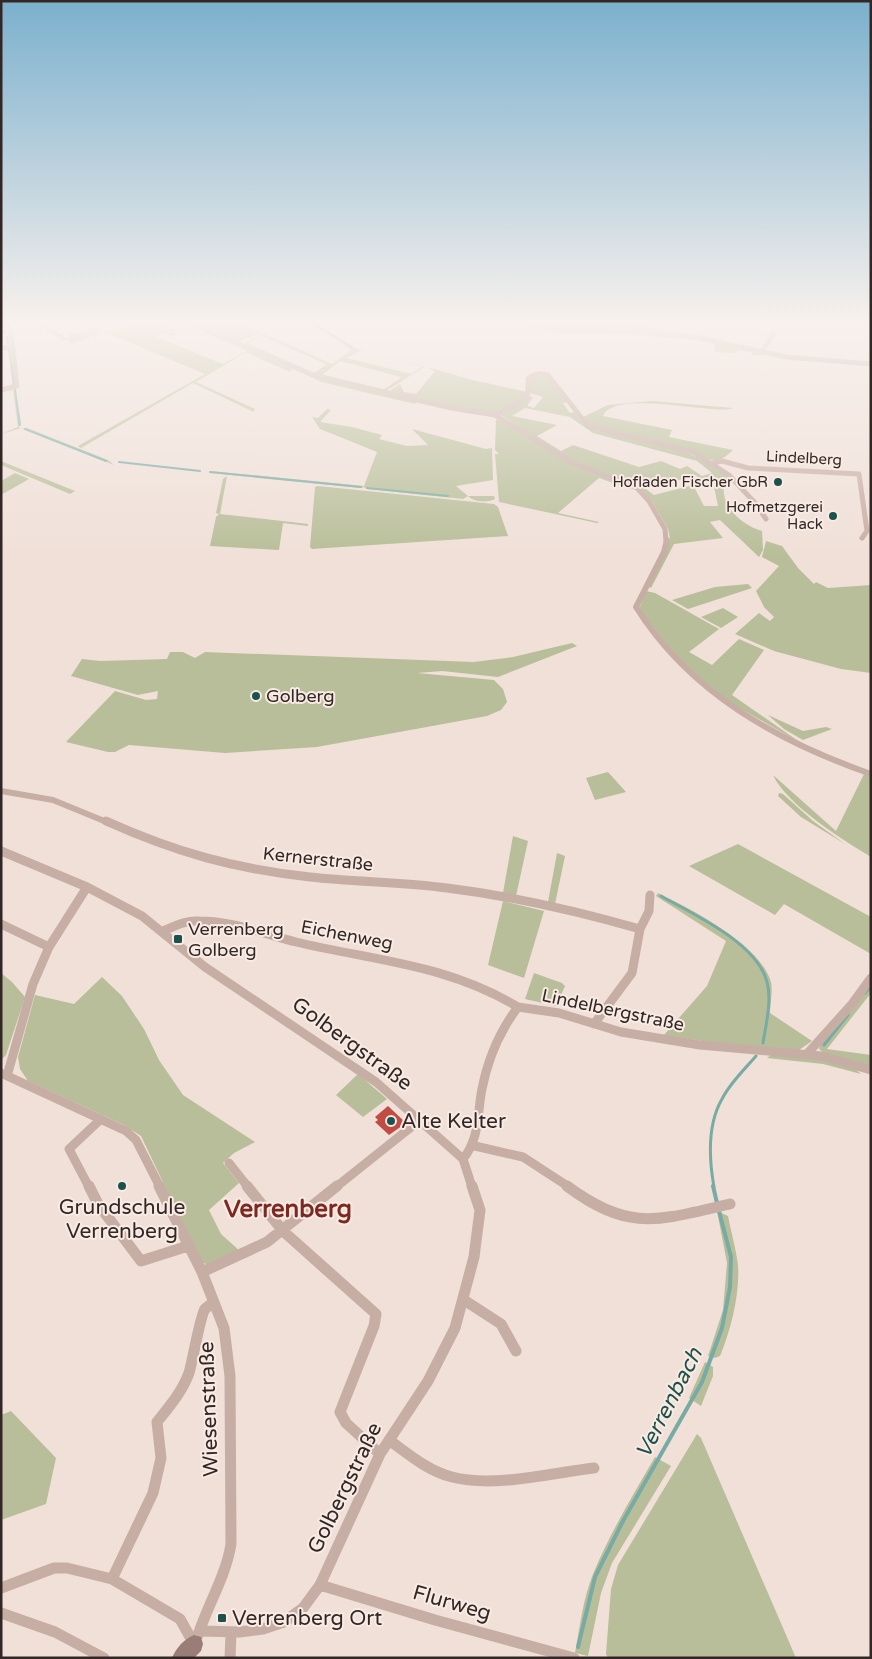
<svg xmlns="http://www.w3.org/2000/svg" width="872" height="1659" viewBox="0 0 872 1659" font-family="'Varela Round',sans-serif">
<rect width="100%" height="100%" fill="#f0e0d8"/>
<path fill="#b8be99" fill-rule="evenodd" d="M132 324H153L161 327 166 325 178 330 174 332 177 334 172 336 164 333 156 337 223 364 248 350 292 369 290 372 246 352 196 382 255 409 254 412 193 383 81 448 78 446 205 374 107 333Z
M193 324H243L263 332 237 342Z
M285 324H287L265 334 332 364 352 350 311 324H317L355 348 424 367 386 391 328 379 242 344ZM262 336 326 364V365L314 373 248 343ZM362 350 422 366V367L411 374 347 358ZM340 361 401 377V378L383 390 322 375Z
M506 324H649L648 331 680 338 605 333H561Z
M94 329 101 333 72 344 65 338 70 337 68 334Z
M773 330 779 331 762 355H752V352L738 350 736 353 715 352V340L759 351Z
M428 368H431L469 379 527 392C519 404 504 411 490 414L388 392 400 384 404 392 416 394 435 371Z
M309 376 417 401 415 404 321 382Z
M534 376H547L567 402 563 403 570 413 574 412 583 424 597 431C646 441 693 445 731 480L725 483C718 505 743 526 762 531L763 550 759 557 720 520 710 522 723 538 674 544 651 588 648 586 666 553 670 538 668 529 652 501 639 488 572 462 501 415 529 396 533 397 527 406 534 408 543 397 530 393V382ZM525 408 570 417 593 433 697 461 712 473 702 476 687 466 680 469 661 461 639 467 573 445 561 451 537 436 557 425 512 416ZM695 475 705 482 719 478 714 487 718 506H704L693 485 654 495 642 486 647 484 655 488Z
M15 389 21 423 19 428H27L108 460 114 465 21 428 1 434 18 427 13 390 1 392Z
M652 401 733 408C717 416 614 388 603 416L672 430 669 437 733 450C723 460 715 464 702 456L593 428 583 417 608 405Z
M327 409 331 410 320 422 352 427 382 435 379 439 407 446 428 445 412 429 486 449 492 448 493 480 456 486 468 496H494L495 499C488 503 473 502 468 496L463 499 367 489 364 487 361 488 210 473V471L364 486 377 452 320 429 312 417 318 418Z
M499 418 538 444 633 490 599 478 558 513 599 522 597 523 499 502 495 454H499L495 450 496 420Z
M1 461 75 491 70 494 1 465Z
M15 473 29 479 1 495V481Z
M227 476 220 514 308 524V526L283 523 279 550 210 546 216 517 219 514 216 513 223 479Z
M318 486 494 504 498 507 508 536 312 549 310 547 315 487Z
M766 541 782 546 798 568 814 584 816 582 828 588 871 585V673L841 669 774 651 735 634 759 613 770 621 774 617 764 607 756 591 779 566 762 557Z
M748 584 752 588 688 609 672 600 715 587Z
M646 591 655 593 719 629 689 652 712 665 739 639 764 650 732 695 801 743 727 701 685 668 639 609Z
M723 608 738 617 721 628 701 617Z
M572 643 577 646 498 677 442 671 417 673 494 680 503 689 507 702 501 710 487 716 317 747 225 753 129 745 115 752H108L66 742 115 691 146 700 157 699 158 691 138 695 71 676 82 659 100 661 167 659 170 652H183L195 658 205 652 474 662 513 657Z
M768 715 803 731 826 727 832 729 803 740 784 729Z
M608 772 626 792 595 800 586 778Z
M864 774 871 776V857C843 840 787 805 773 775L836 831Z
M779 793 783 794 813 821 845 844 801 817 778 796Z
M513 836 528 841 516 896 503 893Z
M738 844 871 917V954L784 904 775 915 689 866Z
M557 853 565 856 555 904 548 902Z
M658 893C692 910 760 944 771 982 773 991 770 1004 770 1013L812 1041 799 1050 741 1047 664 1035 707 986 726 941 656 896Z
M503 901 544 911 524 978 488 965Z
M1 973 12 982 25 997 6 1055 1 1060Z
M534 973 562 983 565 986 556 1006 525 999Z
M102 977 122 996 144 1029 159 1060 183 1095 255 1142 234 1153 223 1163 239 1183 209 1210 221 1234 241 1252 209 1265 201 1262 141 1136 124 1125 28 1081 20 1069 18 1057 35 995 74 1004Z
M871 982V993L827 1049 871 1055V1068L825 1054 819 1049 821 1043Z
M772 1054C793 1056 847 1059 861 1074L823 1064 767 1058Z
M358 1074 387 1099 363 1117 336 1095Z
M717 1211 728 1216C731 1232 736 1249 738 1265 740 1294 731 1329 720 1356L715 1358 708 1356 723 1310 727 1263Z
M705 1362 713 1367V1376L701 1406 689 1398Z
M11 1411 56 1458 46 1504 1 1520V1415Z
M697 1434 701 1438 796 1658H608L606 1654 611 1589 618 1565Z
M655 1457 671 1466 612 1563 601 1593 588 1656 575 1653C580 1626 583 1599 593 1574 610 1533 633 1495 655 1457Z"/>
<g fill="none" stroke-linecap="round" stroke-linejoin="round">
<path stroke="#78aba4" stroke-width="2" d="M314 324 352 347
M1 331 4 332
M7 337 8 344
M9 349 14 385
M15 390 20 425
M25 429 106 461
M119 462 200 471
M210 472 361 487
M367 488 448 496"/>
<path stroke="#78aba4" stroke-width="3" d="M661 896C693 914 757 943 767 982 772 1001 766 1024 763 1043
M865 993 871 986
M824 1045 848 1015
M714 1187C709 1159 707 1125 722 1099 730 1083 744 1070 756 1056"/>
<path stroke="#78aba4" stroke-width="4" d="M713 1186 717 1203
M578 1647 595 1577 623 1521 702 1382 722 1328 730 1287 731 1257 719 1211"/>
</g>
<path fill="#c14c44" d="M388 1106 406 1123 389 1135 375 1122 378 1120 375 1117Z"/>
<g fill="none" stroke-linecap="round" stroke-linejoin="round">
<path stroke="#c7aea4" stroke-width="5" d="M42 324 63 338
M191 324 313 375 451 408 495 415 571 462 637 488 649 501 665 529 666 541
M550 324 620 328 700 338 786 357 871 364
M1 348H12
M1 390 17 386 10 324
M495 415 516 405 528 394V379C534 374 540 373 548 375L588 426 693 452 729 475 756 504 766 519
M713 463 722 461 748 468 859 474 867 531 862 538"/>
<path stroke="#c7aea4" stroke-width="6" d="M667 540 664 552 636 607C690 693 777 741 871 774
M1 791 53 800 109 823"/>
<path stroke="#c7aea4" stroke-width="9" d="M106 821C175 852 235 869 310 877 356 882 402 882 447 888 512 896 577 911 640 929L632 973 594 1024
M1 851 87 887 142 916 205 967 376 1082 463 1159 472 1187
M1 924 49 947
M640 929 649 911 650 895
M163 931C175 926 186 920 199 921 233 921 264 934 296 942 376 961 446 964 518 1007
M518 1007 559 1013 621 1032 700 1045 822 1056 871 1070
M807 1054 852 1004 871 978
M1 1073 126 1131 136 1140 160 1187
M7 1076 33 984 49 947 87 887
M475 1146 523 1157 569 1187
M463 1159C480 1138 477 1114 482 1089 488 1058 499 1032 518 1007
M229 1163 248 1187
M89 1187 69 1149 101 1119
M336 1187 420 1120"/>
<path stroke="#c7aea4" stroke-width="11" d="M89 1186 98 1204 141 1261 188 1246
M159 1186 202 1272 224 1328 230 1376 231 1544C226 1576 208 1604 198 1635
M247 1186 283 1231 376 1314 374 1326 340 1412 346 1423 380 1454
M567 1186C630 1233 659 1220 730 1204
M202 1272 267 1242 337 1186
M464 1300 501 1324 516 1351
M389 1440C408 1454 428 1471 452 1477 494 1488 551 1473 594 1468
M112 1579 153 1493 161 1458 157 1422C169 1407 182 1392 189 1373 193 1360 200 1316 205 1309 207 1307 211 1304 214 1302
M320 1585 435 1620 574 1658
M1 1588 54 1568H67L112 1579 180 1619 194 1644
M1 1613 55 1632 104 1658
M200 1631 240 1632 263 1629 284 1622 303 1608 320 1585 380 1454 428 1381 455 1328 474 1257 480 1210 472 1186
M230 1658 231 1633"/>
<path fill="#9a7d76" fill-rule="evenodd" d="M194 1635 201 1637 203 1644 201 1651 194 1658H172C176 1648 184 1639 194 1635Z"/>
</g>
<linearGradient id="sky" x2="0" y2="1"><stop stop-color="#7bb0cd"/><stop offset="0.58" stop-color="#f8f1ed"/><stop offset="1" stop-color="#f8f1ed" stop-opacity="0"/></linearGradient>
<rect width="872" height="556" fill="url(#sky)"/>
<g fill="#1d524c" stroke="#f8ebe4" stroke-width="2">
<circle cx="778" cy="482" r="5"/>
<circle cx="833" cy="516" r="5"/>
<circle cx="256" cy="696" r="5"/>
<rect x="173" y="934" width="10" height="10" rx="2.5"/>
<circle cx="391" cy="1121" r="5"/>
<circle cx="122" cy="1186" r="5"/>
<rect x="217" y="1613" width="10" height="10" rx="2.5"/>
</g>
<g text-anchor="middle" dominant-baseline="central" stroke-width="4" stroke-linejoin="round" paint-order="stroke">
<g font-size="15" fill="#332726" stroke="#f8ebe4">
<text transform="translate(804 458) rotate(3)">Lindelberg</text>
</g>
<g font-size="15" fill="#332726" stroke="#f8ebe4" text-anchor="end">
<text x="768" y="482">Hofladen Fischer GbR</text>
<text x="823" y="507">Hofmetzgerei<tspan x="823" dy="17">Hack</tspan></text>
</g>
<g font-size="18" fill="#332726" stroke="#f8ebe4" text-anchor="start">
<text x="266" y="696">Golberg</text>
<text x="188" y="929">Verrenberg<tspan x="188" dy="21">Golberg</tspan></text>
</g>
<g font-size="18" fill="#332726" stroke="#f8ebe4">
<text transform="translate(318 859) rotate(6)">Kernerstraße</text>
<text transform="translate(347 935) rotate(11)">Eichenweg</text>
<text transform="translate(613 1010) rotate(12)">Lindelbergstraße</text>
</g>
<g font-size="21" fill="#332726" stroke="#f8ebe4">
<text transform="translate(352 1044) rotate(36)">Golbergstraße</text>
<text transform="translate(209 1409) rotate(-92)">Wiesenstraße</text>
<text transform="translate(345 1488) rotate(-64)">Golbergstraße</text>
<text transform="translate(452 1603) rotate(16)">Flurweg</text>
</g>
<g font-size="21" fill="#332726" stroke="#f8ebe4" text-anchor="start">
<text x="401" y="1121">Alte Kelter</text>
<text x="122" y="1207" text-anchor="middle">Grundschule<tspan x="122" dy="24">Verrenberg</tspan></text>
<text x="232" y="1618">Verrenberg Ort</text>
</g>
<g font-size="22" font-style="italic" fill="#1d524c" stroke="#f8ebe4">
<text transform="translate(669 1403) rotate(-63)">Verrenbach</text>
</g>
<g font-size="24" font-weight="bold" fill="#7e2822" stroke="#f8ebe4">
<text x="288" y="1209">Verrenberg</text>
</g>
</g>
<rect width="872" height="1659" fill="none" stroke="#332726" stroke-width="5"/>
</svg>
